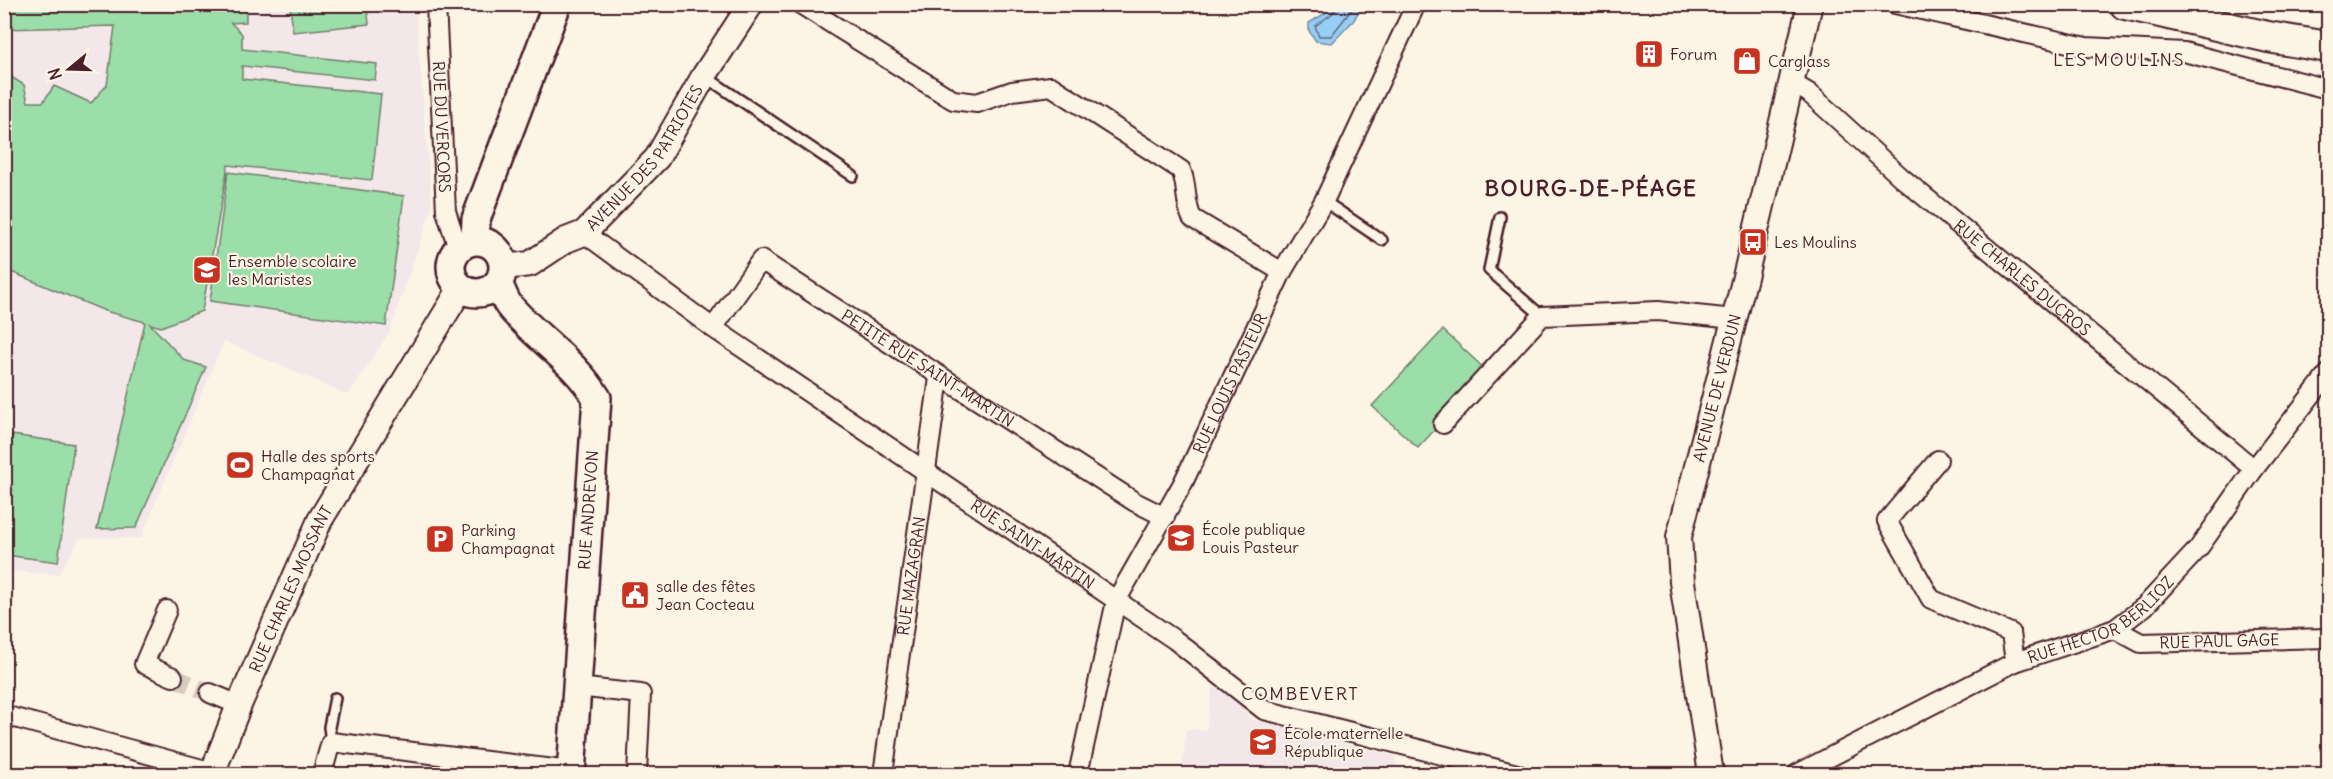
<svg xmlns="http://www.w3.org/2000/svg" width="2333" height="779" viewBox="0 0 2333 779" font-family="Delius,sans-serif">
<rect width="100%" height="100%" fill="#fcf5e5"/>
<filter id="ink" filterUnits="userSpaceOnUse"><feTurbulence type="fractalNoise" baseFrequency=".0167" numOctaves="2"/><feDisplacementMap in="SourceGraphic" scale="12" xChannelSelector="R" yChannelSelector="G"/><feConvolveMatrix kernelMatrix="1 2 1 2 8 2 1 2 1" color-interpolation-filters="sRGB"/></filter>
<g filter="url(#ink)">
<path fill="#f3e7ea" d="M4 5H415L432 208 389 333 348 395 224 341 141 538H80L58 575 5 570Z
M1213 686 1241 704 1250 719 1394 756 1399 774H1182L1186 730H1206Z"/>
<path fill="#9bdea9" stroke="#727e6a" stroke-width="1.5" d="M5 4 246 5V22L231 23 242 34V49L377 64 375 80 242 66V79L381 94 372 180 228 165 202 311 161 327 150 324 184 360 206 367 136 528 97 529 145 322 105 311 4 269 5 73 24 85 28 102H43L54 86 91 103 107 85 115 26 5 29Z
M290 5H367L369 24 293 32Z
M228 172 404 196 386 326 210 301Z
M1443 330 1488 372 1418 448 1372 406Z
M12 435 74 444 58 562 5 555 4 486Z"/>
<path fill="#95cff5" stroke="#7789a4" stroke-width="1.5" d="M1330 5H1362L1354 20 1332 43 1316 41 1309 31V23L1324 14Z"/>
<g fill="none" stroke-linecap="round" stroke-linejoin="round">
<path stroke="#68657c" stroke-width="1.5" d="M1336 4 1333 13 1315 26 1319 36H1331L1356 4"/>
<path stroke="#d8cac0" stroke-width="18" stroke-dasharray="18 9" stroke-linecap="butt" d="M173 677 210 693"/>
<g stroke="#4a1f2b" stroke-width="14">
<path id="service" d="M706 77 853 176
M1324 201 1382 240
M1500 217 1489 270 1542 316
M331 742 329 727 335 698"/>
</g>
<g stroke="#4a1f2b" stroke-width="22">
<g id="minor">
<path id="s1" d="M436 4 446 211 458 248"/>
<path d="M800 4 953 100 977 103 1012 91 1051 86 1181 170C1188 186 1184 202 1192 218L1282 272"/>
<path d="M1895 4 2086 47 2184 52 2328 89"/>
<path id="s2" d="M1792 83 1809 93 1902 178 2254 469"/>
<path id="s3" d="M584 233 713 328 1175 640 1264 710 1517 774"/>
<path id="s4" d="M713 328 761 260 1135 502 1165 517"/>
<path d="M1443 424 1542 316 1658 311 1734 319"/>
<path d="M1938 460 1887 521 1931 599 2011 633 2015 662"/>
<path d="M167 610 144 664 173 677"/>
<path id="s5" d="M2115 629 2141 643 2328 638"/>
<path d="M577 687 641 694 637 774"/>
<path d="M210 693 239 705"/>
<path d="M4 715 213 772"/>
<path d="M322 774 331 742 571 771"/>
<path id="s6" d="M883 774 939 378"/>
<path id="s7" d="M1078 774 1116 601 1183 483 1282 272 1324 201 1416 4"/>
<path id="s8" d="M1797 774 2015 662 2115 629 2145 606 2198 549 2254 469 2328 374"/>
</g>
</g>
<g stroke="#4a1f2b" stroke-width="28">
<g id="tertiary">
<path id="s9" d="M504 267 530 264 566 240 584 233 657 158 704 76 751 4"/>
<path id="s10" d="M212 774 239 705 320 520 461 288"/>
<path id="s11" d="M1711 774 1682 582 1679 537 1745 277 1810 4"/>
</g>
</g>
<g stroke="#4a1f2b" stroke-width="32">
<path id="secondary" d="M475 240 476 219 557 4
M451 267a26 26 0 1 1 52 0a26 26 0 1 1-52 0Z
M498 283C502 291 505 302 511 308 539 340 574 361 597 398L571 774"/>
</g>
<g stroke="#4a1f2b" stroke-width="34">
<path id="primary" d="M2125 4 2268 37 2328 47"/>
</g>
<use href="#service" stroke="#fcf5e5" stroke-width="9"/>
<use href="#minor" stroke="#fcf5e5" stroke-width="18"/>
<use href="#tertiary" stroke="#fcf5e5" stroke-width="24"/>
<use href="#secondary" stroke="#fcf5e5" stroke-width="27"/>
<use href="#primary" stroke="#fcf5e5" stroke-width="30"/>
</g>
</g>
<defs>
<g id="building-square" transform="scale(1.5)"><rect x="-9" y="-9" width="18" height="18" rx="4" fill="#c8321e" stroke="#fcf5e5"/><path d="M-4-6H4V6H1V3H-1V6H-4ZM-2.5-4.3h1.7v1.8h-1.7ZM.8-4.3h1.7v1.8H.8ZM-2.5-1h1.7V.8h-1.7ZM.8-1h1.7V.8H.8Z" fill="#fff"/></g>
<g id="shop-square" transform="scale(1.5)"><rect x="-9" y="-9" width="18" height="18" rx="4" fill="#c8321e" stroke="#fcf5e5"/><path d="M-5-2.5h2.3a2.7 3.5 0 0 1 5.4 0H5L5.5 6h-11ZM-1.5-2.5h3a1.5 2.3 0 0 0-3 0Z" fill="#fff"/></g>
<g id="bus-square" transform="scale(1.5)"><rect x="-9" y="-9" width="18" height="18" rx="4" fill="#c8321e" stroke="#fcf5e5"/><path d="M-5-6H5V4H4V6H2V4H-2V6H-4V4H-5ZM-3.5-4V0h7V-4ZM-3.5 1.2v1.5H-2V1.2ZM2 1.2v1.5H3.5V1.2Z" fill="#fff"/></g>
<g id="school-square" transform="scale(1.5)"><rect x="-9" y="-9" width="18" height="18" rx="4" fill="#c8321e" stroke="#fcf5e5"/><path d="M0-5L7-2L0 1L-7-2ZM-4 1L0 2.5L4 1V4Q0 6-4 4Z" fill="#fff"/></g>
<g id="stadium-square" transform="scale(1.5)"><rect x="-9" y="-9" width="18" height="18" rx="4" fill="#c8321e" stroke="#fcf5e5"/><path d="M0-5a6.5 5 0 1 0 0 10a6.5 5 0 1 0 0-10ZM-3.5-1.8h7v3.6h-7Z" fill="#fff"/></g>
<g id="parking-square" transform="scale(1.5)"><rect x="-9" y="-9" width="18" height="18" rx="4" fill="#c8321e" stroke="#fcf5e5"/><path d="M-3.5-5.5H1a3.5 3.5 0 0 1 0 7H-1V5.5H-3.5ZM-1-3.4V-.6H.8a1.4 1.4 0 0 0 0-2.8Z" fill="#fff"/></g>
<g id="civic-square" transform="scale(1.5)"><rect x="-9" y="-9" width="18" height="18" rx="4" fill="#c8321e" stroke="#fcf5e5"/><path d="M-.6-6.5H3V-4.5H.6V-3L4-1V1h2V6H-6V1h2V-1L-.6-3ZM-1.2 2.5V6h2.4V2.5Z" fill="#fff"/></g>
</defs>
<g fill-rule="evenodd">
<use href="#building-square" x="1649" y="54"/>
<use href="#shop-square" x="1747" y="61"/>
<use href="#bus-square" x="1753" y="242"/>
<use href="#school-square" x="207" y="270"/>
<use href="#stadium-square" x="240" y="465"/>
<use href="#school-square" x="1181" y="538"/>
<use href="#parking-square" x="440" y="539"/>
<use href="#civic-square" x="635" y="595"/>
<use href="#school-square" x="1263" y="742"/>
</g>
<g text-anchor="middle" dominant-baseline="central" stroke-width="4.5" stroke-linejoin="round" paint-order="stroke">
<g font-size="16" fill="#4a1f2b" stroke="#fcf5e5" text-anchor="start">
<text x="1670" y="54">Forum</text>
<text x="1768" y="61">Carglass</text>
<text x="1774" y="242">Les Moulins</text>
<text x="228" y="261">Ensemble scolaire<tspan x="228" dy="18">les Maristes</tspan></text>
<text x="261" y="456">Halle des sports<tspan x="261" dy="18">Champagnat</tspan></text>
<text x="1202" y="529">École publique<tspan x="1202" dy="18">Louis Pasteur</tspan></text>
<text x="461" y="530">Parking<tspan x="461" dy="18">Champagnat</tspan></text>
<text x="656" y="586">salle des fêtes<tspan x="656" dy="18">Jean Cocteau</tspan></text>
<text x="1284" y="733">École maternelle<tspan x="1284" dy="18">République</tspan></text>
</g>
<g font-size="16" fill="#4a1f2b" stroke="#fcf5e5">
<text stroke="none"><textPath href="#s1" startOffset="123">RUE DU VERCORS</textPath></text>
<text stroke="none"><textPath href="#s9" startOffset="186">AVENUE DES PATRIOTES</textPath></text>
<text stroke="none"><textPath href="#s2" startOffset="302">RUE CHARLES DUCROS</textPath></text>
<text stroke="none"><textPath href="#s4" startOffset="282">PETITE RUE SAINT-MARTIN</textPath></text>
<text stroke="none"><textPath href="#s7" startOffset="423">RUE LOUIS PASTEUR</textPath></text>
<text stroke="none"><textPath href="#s11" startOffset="393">AVENUE DE VERDUN</textPath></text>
<text transform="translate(588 510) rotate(-86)">RUE ANDREVON</text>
<text stroke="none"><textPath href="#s3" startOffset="546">RUE SAINT-MARTIN</textPath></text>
<text stroke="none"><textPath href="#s6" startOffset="200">RUE MAZAGRAN</textPath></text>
<text stroke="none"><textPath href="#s10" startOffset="201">RUE CHARLES MOSSANT</textPath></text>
<text stroke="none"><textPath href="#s8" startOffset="342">RUE HECTOR BERLIOZ</textPath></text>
<text stroke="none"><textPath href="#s5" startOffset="108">RUE PAUL GAGE</textPath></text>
</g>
<g font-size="18" letter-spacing="1.5" fill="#4a1f2b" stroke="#fcf5e5">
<text x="2119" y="59">LES MOULINS</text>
<text x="1300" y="693">COMBEVERT</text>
</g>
<g font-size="22" font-weight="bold" letter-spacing="1.5" fill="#4a1f2b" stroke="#fcf5e5">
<text x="1591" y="188">BOURG-DE-PÉAGE</text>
</g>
</g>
<rect width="2333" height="779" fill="none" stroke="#fcf5e5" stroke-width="24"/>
<rect x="12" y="12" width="2309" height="755" fill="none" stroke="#4a1f2b" stroke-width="2" filter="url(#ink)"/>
<g transform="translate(69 69) rotate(251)" stroke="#fcf5e5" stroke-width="4.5" paint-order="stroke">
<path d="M0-4.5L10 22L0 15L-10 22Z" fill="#4a1f2b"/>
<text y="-9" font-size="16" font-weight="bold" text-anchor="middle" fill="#4a1f2b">N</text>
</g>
</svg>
